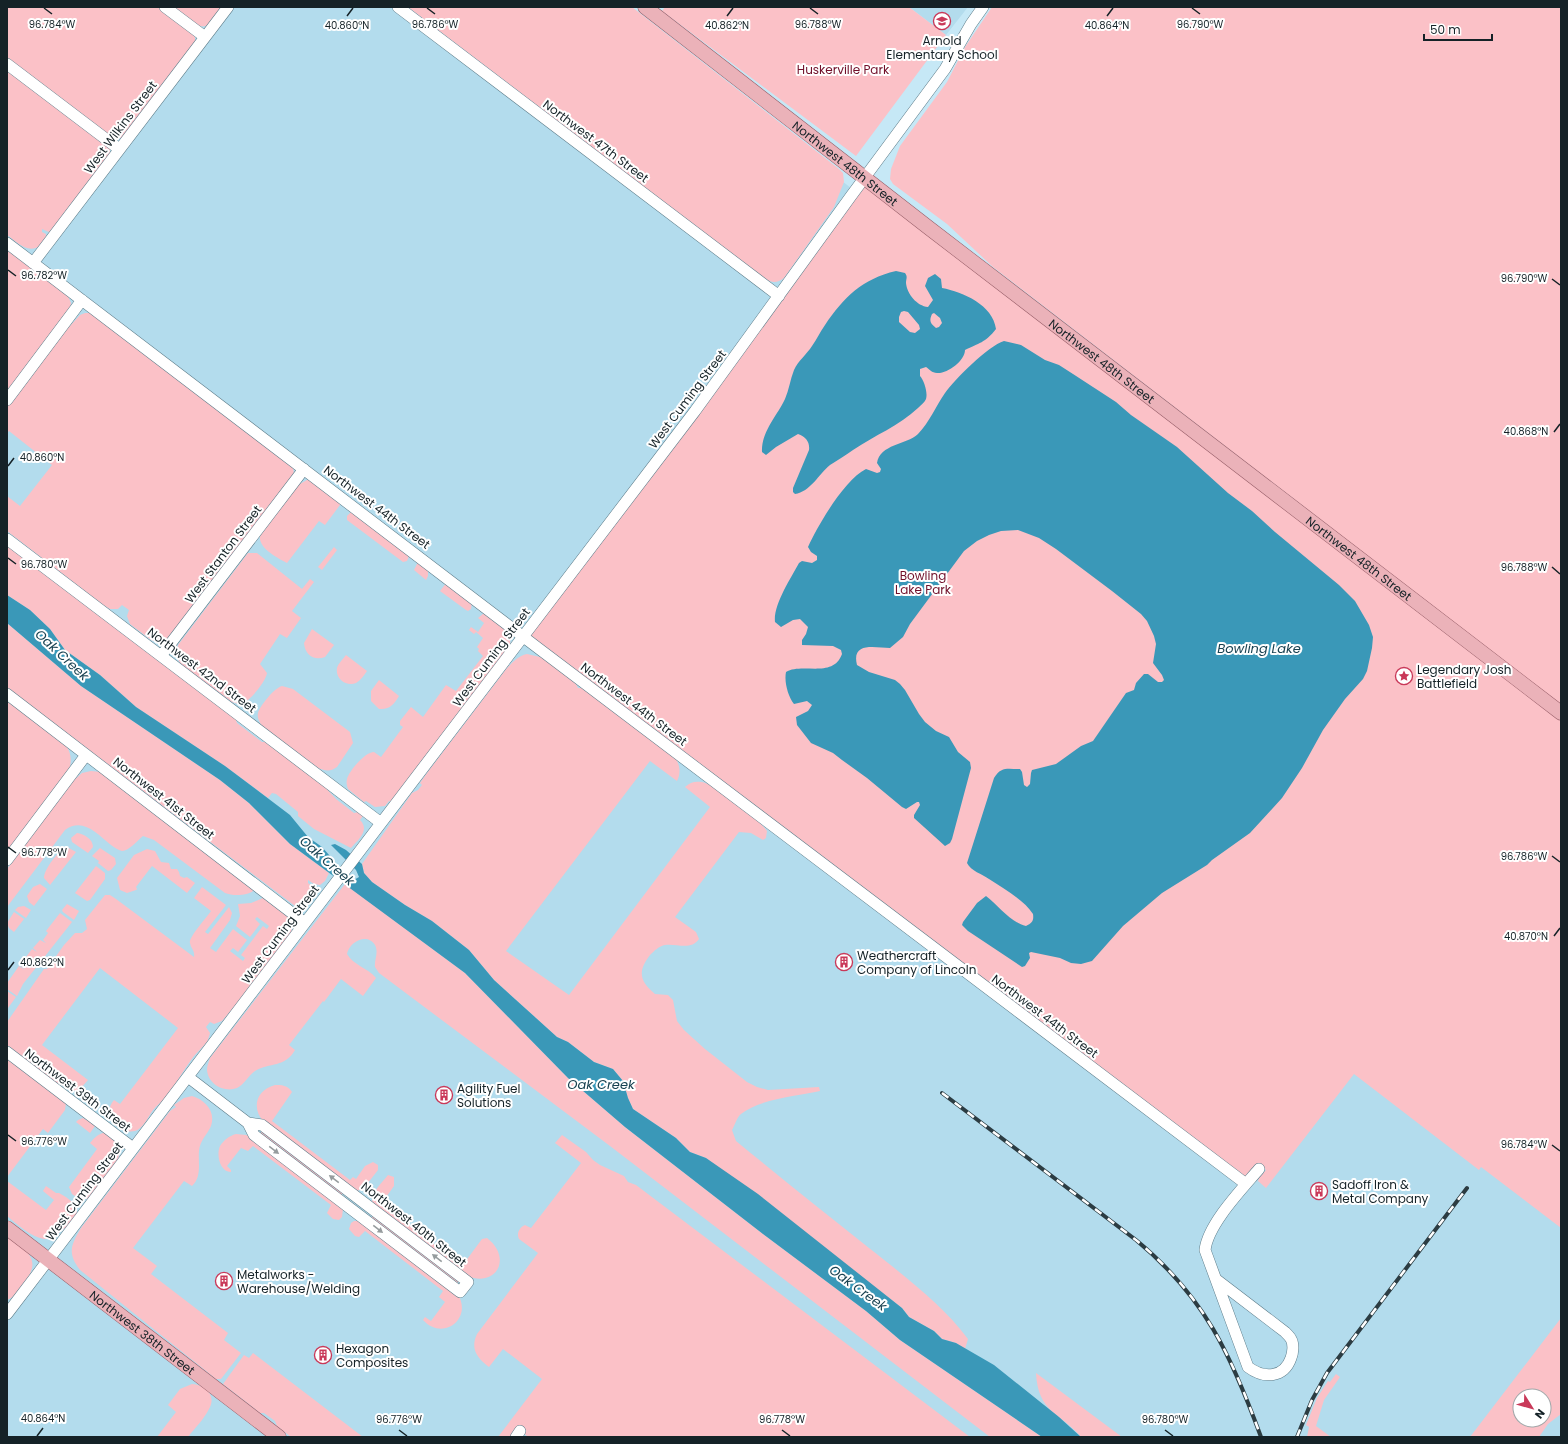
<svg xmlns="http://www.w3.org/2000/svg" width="1568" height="1444" viewBox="0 0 1568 1444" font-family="Poppins,sans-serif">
<rect width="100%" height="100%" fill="#c6e8f6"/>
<path fill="#b3dced" d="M7 7H616L877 208 1561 730V1379L1544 1396H1520V1420H1544V1403L1561 1416V1437H7Z
M909 7H968L946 35Z"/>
<path fill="#fbc1c7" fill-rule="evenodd" d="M7 7H160L194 33 195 38V44L124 138H112L7 59Z
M172 7H222C218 12 214 20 209 24 199 33 180 13 172 7Z
M408 7H632L839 169 843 173 844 182 834 207 784 278C777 283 773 283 765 279Z
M665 7H909L946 35 856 156 662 11Z
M992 7H1561V705L993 267 947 224 893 184 890 179 891 169 900 146 947 82 965 47Z
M7 68 110 148V153L51 233 42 229V232L46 234C46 240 43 244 38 247 26 253 16 241 7 235Z
M866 178 1561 713V1228L1481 1167 1479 1170 1354 1074 1266 1188 1258 1181 1259 1178 1266 1170 1262 1166 1246 1184 523 636Z
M7 248 68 296 71 303 70 308 7 397Z
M85 313H90L293 466 294 475 167 641 161 643 151 640 130 624 127 616 129 610 122 605 118 609H110L103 605 7 531V496L20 506 52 465 9 431 7 433V406L68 326 69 327 80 315Z
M307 480H310L340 502V505L325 525 319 521 287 563C278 558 258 548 260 536L298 485Z
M351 512H353L409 556 407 561 403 562 347 520V516Z
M7 544 235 717 237 723 262 742H265L322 784 336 799 354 813 358 812 363 816 360 820C370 830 359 839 351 848L314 829 298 816V812L276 794 272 793 268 798 225 766 136 707 100 675 65 650 50 629 30 610 7 595Z
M334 547 337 550 322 570 318 567Z
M248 553H257L302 589 310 579 314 582 292 611 301 618 287 638 280 634 260 664 267 673C266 681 250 701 242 704 238 704 235 703 232 702L182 665C176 659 176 653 178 645Z
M418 562 428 571V576L426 580 414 570Z
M447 582 472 602 471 609 468 611 466 610 440 591Z
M484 613C497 622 512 628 510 645L391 802 389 801 385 806 375 807 366 801 364 802 348 789C347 786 346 783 347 779 349 771 365 752 374 752L381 757 403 727 400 725V721L411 707 423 717 446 685 456 691 483 656 478 651 479 649 477 647 483 638 476 632 474 634 469 630 471 627 478 632 484 623 478 618Z
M7 623 81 686 220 780 249 803 290 844 329 873 325 881 320 885 314 884 308 880V883L315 889 314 894 316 895C310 902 307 908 298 903L295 906 7 688Z
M312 629 334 645 325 657C314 661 305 655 304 643Z
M527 654 540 657 547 661 574 680 578 688H584L676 759C680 766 681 773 677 781L650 761 506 951 569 995 710 807 685 787C690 782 695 781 702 782 717 785 758 818 767 831L766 838 763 840 751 833 739 832 675 917 696 932 699 939C691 951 676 943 665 945 659 946 654 951 650 955 637 972 640 981 655 994L668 995 673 1000 677 1021 684 1030 705 1049 747 1082 757 1087 768 1090 819 1087 820 1091C798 1096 759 1099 741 1114 737 1117 735 1125 732 1130L736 1141C780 1177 825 1213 869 1248 903 1275 943 1305 968 1339L965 1349 956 1343 942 1339 934 1331 909 1317 902 1308 885 1295 706 1158 690 1152 676 1138 633 1109 628 1098 623 1081 613 1069 594 1062 568 1042 557 1037 494 980 469 950 432 921 405 905 372 882 364 873 362 864 412 793 418 790 422 785 420 783 427 773 507 668C513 662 518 656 527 654Z
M346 655 367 671C364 675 361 680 356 683 347 687 335 679 337 668 338 664 343 659 346 655Z
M379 680 399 696C394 704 390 710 379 709L371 701V691Z
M282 686 293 689 350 732 353 743 337 767C330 772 326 771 318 768L262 726C259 721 257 718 258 713 260 706 274 688 282 686Z
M7 700 66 745C72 755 72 762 68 773L7 853Z
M91 771 101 772 252 887 253 891C247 896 232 896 225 893L154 840 143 836C138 840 129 851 122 851 118 850 114 847 111 845 97 834 83 817 65 830L7 907V869L73 781 82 773Z
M77 833C84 834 93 839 93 847L88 853 72 842 71 838Z
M67 847 76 852 50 885 44 878C44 869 59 850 67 847Z
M100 848 115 858 116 864 111 870 108 871 98 863 99 861 92 856Z
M147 849 155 851 161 862 169 863 171 869H177L179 872 180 876 184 878 187 877 195 883 187 893 152 866 136 887 137 889 136 890 127 893 120 890 117 878 134 855Z
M96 866 105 873V879L90 900 87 901 75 893Z
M40 884 47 889 34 906 29 902 27 896 33 887Z
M345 884 465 973 568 1078 625 1127 763 1234 866 1311 900 1340 1042 1437H990L610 1146 379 973 375 967C374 960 379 953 375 945 367 932 349 942 347 954 353 965 368 968 376 978L363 996 341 979 324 1002 323 1001 289 1045 295 1050C285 1068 270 1062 255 1071 248 1076 244 1085 237 1088 224 1093 208 1084 207 1070 207 1065 209 1062 210 1058Z
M202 887 226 905 205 932 208 934 229 907 232 913 230 920 210 948 216 952 233 929 247 940 238 952 233 948 230 951 243 961 245 958 241 955 263 926 267 929 269 926 257 917 255 919 260 924 250 937 236 926 240 916 238 904 251 903 263 898 292 920 293 926 291 932 247 992 222 1021 214 1024 210 1022 206 1027 210 1033C209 1036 208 1040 207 1042 203 1047 198 1051 194 1056 184 1069 176 1084 166 1097 162 1102 157 1105 153 1110 148 1117 143 1129 135 1131 118 1135 101 1114 114 1100L120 1104 178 1028 100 968 42 1045 88 1080 80 1089 74 1091 55 1082 7 1045V1022L44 969H47L64 945 75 933H82L87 929 85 920 105 895H110L116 899 194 957C195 950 191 949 190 943 188 938 207 917 211 911L194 898Z
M67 904 79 911 74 920 63 912 62 910Z
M24 906 31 910 26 918 15 910 18 907Z
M14 912 24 919 14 932 9 928 7 923Z
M60 913 72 922 23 984 17 996 7 989V983L19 966 25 970 20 965 32 949 37 952 33 948 40 940 46 943 43 940 48 933 46 931Z
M7 991 16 997 8 1008 7 1007Z
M7 1056 66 1103 65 1110 48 1133 43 1129 7 1177Z
M275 1085C281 1085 288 1085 292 1092L272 1121 350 1180 353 1177 356 1179 365 1166 373 1162 378 1165V1170L364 1188 357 1191 264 1122C251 1108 256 1090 275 1085Z
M192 1096C205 1100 216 1111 211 1126 207 1135 200 1140 199 1151 198 1163 202 1177 192 1186L184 1181 133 1248 157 1266 151 1274 228 1333 224 1340 241 1353 221 1379H216L80 1270C67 1253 71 1245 81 1228L170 1111 176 1107 174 1105 184 1098Z
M83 1118 94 1124 95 1126 90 1133 76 1122 78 1120Z
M263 1130 345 1191 340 1197 259 1135Z
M106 1132C111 1136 118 1140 120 1146 124 1160 96 1189 87 1199H79L72 1194 69 1187 97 1149 90 1143C95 1137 98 1134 106 1132Z
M236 1134 246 1135 252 1137 343 1209 342 1217 339 1220 333 1219 327 1213 331 1205 253 1146 248 1151 241 1148 227 1166 231 1170V1172C220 1172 216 1155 220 1146 224 1140 229 1136 236 1134Z
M562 1135 586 1152 593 1160 600 1165 624 1176 628 1182 636 1185 970 1437H528L518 1428 510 1437H498L542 1379 503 1349 489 1367C477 1358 470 1349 477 1334L538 1253 519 1239C516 1233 520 1227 525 1225L531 1228 581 1163 555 1143Z
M388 1175 394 1177V1186L384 1200 387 1203 385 1206 462 1266 482 1239 487 1238C513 1258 496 1288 467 1276L373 1205C369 1194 381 1184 388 1175Z
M7 1181 46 1210 54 1200 43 1191 46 1186 56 1193H59C64 1196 76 1202 77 1210 78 1219 55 1240 44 1239 31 1237 17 1224 7 1216Z
M374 1214 460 1279 456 1285 370 1220Z
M354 1221H358L457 1293C474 1318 443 1342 423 1320L425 1317 431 1321 445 1302 439 1297 443 1291 365 1231 359 1237 355 1236 349 1229 351 1223Z
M7 1235C28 1252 43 1259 23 1285 18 1291 15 1297 7 1300Z
M1561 1318V1414L1548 1424 1539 1437H1470ZM1520 1396H1544V1420H1520Z
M253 1353 363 1437H291L277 1426 275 1421 264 1413H260L223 1384 244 1355 249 1358Z
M1036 1373 1122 1437H1081C1060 1412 1038 1413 1036 1373Z
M1336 1374 1340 1377 1324 1400 1316 1426 1331 1437H1307L1309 1427 1306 1425 1317 1398 1328 1381 1330 1382Z
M192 1384C205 1385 217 1395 209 1409 204 1419 195 1428 188 1437H157L176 1412 168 1405 180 1389Z"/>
<path fill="#3a98b8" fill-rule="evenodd" d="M896 271 905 273C908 277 906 279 906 283 907 294 917 306 928 307L933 300 925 286 928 278 935 274 941 279 942 288C963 292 993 305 996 329 985 343 979 343 965 350 965 361 947 374 937 373 932 373 929 369 926 367L920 369V376C924 380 928 393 926 399 925 402 921 405 918 408 899 426 875 435 853 450 846 455 838 460 830 465 819 474 810 492 795 494L793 492V488L809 450C810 442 806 437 798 434L776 447 766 455 762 452C761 432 777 416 785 399 789 390 790 380 794 370 798 361 807 354 812 346 817 339 820 332 825 325 844 297 862 279 896 271ZM904 311 908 312 919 325 920 329 915 333 910 332 899 322V317L901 312ZM934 313 940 318 942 323 939 327 936 328C930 323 929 321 932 314Z
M1004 341 1021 345 1045 360 1059 365 1073 374 1116 402 1131 415 1177 447 1228 493 1252 511 1275 532 1339 585 1355 601 1369 625 1373 637 1372 648 1367 671 1363 679 1345 699 1323 730 1302 768 1282 798 1250 833 1212 860 1207 865 1162 893 1123 926 1092 961 1081 964 1071 963 1060 958 1031 952 1029 953 1030 958 1025 966 1022 967 968 931 962 925 963 922 977 903 986 896C999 906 1010 922 1026 926 1032 923 1034 921 1033 914 1024 900 1004 889 989 879 982 874 971 871 967 863L994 778C1001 766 1008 769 1020 769L1022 772 1024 785 1027 787 1030 784 1031 773 1032 770 1056 764 1081 746 1093 741 1126 693 1134 690 1136 683 1144 674H1148L1158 682H1162L1164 680 1162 675 1153 663 1156 644 1154 636 1147 621 1141 614 1112 591 1056 549 1039 538 1018 530 1001 531 989 535 977 541 964 551 910 624 903 637 890 648C876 648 851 641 857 665L869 672 895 680 900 684 905 690 919 714 925 722 936 731 949 737 958 752 970 762 971 768 952 839 950 843 945 846 914 818V815L920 805 919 802H917L906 809 902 807 867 778 842 760 833 753 811 743 797 725 796 717 808 711 812 705 807 701 794 704C788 696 784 682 786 672 802 662 833 679 842 654L841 650 833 646 802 645V640L806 634 808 627 800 619 793 620 781 627 775 622C773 605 791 578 799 563L802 561 812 563 817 560V556L811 552 808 547C818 525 845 479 866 469L877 473 880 472 881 469 877 463C880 444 906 445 918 434 929 423 936 406 945 393 955 379 988 346 1004 341Z
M7 595 30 610 50 629 65 650 100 675 136 707 225 766 290 815 308 837 322 847 352 881 359 877 356 870 331 845 335 844 346 850 362 864 364 873 372 882 405 905 432 921 469 950 494 980 557 1037 568 1042 594 1062 613 1069 623 1081 628 1098 633 1109 676 1138 690 1152 706 1158 758 1194 902 1308 909 1317 934 1331 942 1339 956 1343 994 1365 1059 1417 1081 1437H1042L900 1340 866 1311 763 1234 625 1127 568 1078 465 973 290 844 249 803 220 780 81 686 7 623Z"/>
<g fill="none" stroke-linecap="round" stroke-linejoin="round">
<g stroke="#5c7b88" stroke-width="12">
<path id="minor" d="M165 7 205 37
M398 7 779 296
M7 64 119 149
M7 243 538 648 1246 1184
M33 263 228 7
M7 400 82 300
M7 539 381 823
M161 656 304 469
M7 694 305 923
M7 860 86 755
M7 1052 133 1148
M188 1077 248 1123 254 1135 460 1292 468 1282 262 1125 248 1123
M1217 1280 1285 1332C1287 1334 1290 1337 1291 1339 1294 1344 1293 1353 1291 1358 1284 1378 1264 1379 1248 1367L1205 1250C1208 1224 1242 1189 1259 1169
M7 1314 695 411 851 196 945 69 971 24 983 7
M516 1437 520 1431"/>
</g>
<g stroke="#975e68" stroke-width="15">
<g id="major">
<path id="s1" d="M645 7 929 228 1561 713"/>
<path id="s2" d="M7 1228 279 1437"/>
</g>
</g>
<use href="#minor" stroke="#fff" stroke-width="11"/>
<use href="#major" stroke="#ebb2b9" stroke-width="14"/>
<g stroke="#2c3c42" stroke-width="4">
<path id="rail" d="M942 1093 1136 1240C1205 1297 1231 1355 1261 1437
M1297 1437 1312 1400 1327 1373 1467 1188"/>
</g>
<use href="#rail" stroke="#fff" stroke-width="2.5" stroke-dasharray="8" stroke-linecap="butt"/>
</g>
<defs><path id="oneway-solid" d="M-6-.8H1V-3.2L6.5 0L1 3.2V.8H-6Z"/></defs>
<g fill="#969c9e">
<use href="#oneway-solid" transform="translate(274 1150) rotate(37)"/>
<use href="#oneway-solid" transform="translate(334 1179) rotate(-143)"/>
<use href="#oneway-solid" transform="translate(378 1229) rotate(38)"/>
<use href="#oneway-solid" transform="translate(437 1258) rotate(-142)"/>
</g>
<path fill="none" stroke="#152227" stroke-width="1.5" d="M44 8 52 14M427 8 435 14M810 8 818 14M1192 8 1200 14M347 16 353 8M727 16 733 8M1107 16 1113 8M8 270 16 276M1552 279 1560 285M1554 432 1560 424M8 466 14 458M8 558 16 564M1552 567 1560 574M8 847 16 853M1552 856 1560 862M1554 936 1560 928M8 970 14 962M8 1135 16 1141M1552 1145 1560 1151M399 1430 407 1436M782 1430 790 1436M1165 1430 1173 1436M37 1436 43 1428"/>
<defs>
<g id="school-ring" transform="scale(0.9)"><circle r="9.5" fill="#fff" stroke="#c93959" stroke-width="1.5"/><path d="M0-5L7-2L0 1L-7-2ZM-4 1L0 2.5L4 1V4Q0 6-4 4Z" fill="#c93959"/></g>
<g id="sight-ring" transform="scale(0.9)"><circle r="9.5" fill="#fff" stroke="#c93959" stroke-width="1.5"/><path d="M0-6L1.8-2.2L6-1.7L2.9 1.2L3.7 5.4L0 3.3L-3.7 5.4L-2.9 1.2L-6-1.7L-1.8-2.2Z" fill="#c93959"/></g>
<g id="building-ring" transform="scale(0.9)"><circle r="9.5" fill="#fff" stroke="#c93959" stroke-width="1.5"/><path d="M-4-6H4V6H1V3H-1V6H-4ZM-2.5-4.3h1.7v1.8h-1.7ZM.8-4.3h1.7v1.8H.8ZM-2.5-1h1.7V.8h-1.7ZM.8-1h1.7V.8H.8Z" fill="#c93959"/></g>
</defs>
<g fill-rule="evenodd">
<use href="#school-ring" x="942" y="21"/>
<use href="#sight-ring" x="1404" y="676"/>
<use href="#building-ring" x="844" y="962"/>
<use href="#building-ring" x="444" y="1095"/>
<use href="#building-ring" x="1319" y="1191"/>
<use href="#building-ring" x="224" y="1281"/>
<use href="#building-ring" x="323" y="1355"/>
</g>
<g text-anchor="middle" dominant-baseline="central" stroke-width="4" stroke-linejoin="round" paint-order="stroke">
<g font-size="12" fill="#152227" stroke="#fff" text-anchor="start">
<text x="942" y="40" text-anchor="middle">Arnold<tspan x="942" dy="14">Elementary School</tspan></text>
<text x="1417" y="669">Legendary Josh<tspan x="1417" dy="14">Battlefield</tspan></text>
<text x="857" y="955">Weathercraft<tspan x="857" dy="14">Company of Lincoln</tspan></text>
<text x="457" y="1088">Agility Fuel<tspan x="457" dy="14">Solutions</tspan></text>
<text x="1332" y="1184">Sadoff Iron &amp;<tspan x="1332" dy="14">Metal Company</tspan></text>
<text x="237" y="1274">Metalworks -<tspan x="237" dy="14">Warehouse/Welding</tspan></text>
<text x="336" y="1348">Hexagon<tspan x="336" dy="14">Composites</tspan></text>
</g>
<g font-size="12" fill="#71102a" stroke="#fff">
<text x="843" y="69">Huskerville Park</text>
<text x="923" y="575">Bowling<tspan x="923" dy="14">Lake Park</tspan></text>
</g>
<g font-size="12" fill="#152227" stroke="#fff">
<text transform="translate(120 127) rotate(-53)">West Wilkins Street</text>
<text transform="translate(596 141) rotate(37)">Northwest 47th Street</text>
<text stroke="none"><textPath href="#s1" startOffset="254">Northwest 48th Street</textPath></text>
<text stroke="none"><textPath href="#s1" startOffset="578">Northwest 48th Street</textPath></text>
<text transform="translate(687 399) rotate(-53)">West Cuming Street</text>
<text transform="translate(377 507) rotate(37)">Northwest 44th Street</text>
<text transform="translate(223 554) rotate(-53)">West Stanton Street</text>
<text stroke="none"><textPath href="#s1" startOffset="902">Northwest 48th Street</textPath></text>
<text transform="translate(491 657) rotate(-53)">West Cuming Street</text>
<text transform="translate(202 670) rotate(37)">Northwest 42nd Street</text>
<text transform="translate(634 704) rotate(37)">Northwest 44th Street</text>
<text transform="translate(164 798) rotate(38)">Northwest 41st Street</text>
<text transform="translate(280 934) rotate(-53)">West Cuming Street</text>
<text transform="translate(1045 1016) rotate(37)">Northwest 44th Street</text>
<text transform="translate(78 1090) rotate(37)">Northwest 39th Street</text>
<text transform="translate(84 1191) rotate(-53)">West Cuming Street</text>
<text transform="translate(414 1224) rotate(38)">Northwest 40th Street</text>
<text stroke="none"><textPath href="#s2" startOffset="171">Northwest 38th Street</textPath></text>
</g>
<g font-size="13" font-style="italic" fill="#194251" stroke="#fff">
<text x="1259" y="648">Bowling Lake</text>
<text transform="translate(62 655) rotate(43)">Oak Creek</text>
<text transform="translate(327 861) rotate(41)">Oak Creek</text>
<text x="601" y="1084">Oak Creek</text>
<text transform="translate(858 1288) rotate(36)">Oak Creek</text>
</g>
</g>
<g font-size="10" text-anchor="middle" fill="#152227" stroke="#fff" stroke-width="4" stroke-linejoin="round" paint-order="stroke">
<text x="52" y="28">96.784°W</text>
<text x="435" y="28">96.786°W</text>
<text x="818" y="28">96.788°W</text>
<text x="1200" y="28">96.790°W</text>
<text x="347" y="29">40.860°N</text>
<text x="727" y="29">40.862°N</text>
<text x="1107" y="29">40.864°N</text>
<text x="44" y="279">96.782°W</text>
<text x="1524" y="282">96.790°W</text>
<text x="1526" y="435">40.868°N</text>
<text x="42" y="461">40.860°N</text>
<text x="44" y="568">96.780°W</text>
<text x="1524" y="571">96.788°W</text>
<text x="44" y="856">96.778°W</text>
<text x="1524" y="860">96.786°W</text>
<text x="1526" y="940">40.870°N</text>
<text x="42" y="966">40.862°N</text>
<text x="44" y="1145">96.776°W</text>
<text x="1524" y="1148">96.784°W</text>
<text x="43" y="1422">40.864°N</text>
<text x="399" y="1423">96.776°W</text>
<text x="782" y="1423">96.778°W</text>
<text x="1165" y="1423">96.780°W</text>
</g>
<rect width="1568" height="1444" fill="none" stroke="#152227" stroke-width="16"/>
<g transform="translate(1532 1408) rotate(127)"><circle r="19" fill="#ffffff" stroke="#a1a7a9"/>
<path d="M0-3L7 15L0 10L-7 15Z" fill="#c93959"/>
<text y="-6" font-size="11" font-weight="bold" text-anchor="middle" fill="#152227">N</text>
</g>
<path d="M1424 34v6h68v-6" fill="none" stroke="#152227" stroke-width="2"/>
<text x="1430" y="34" font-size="12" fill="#152227" stroke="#ffffff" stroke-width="3" paint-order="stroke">50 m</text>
</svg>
